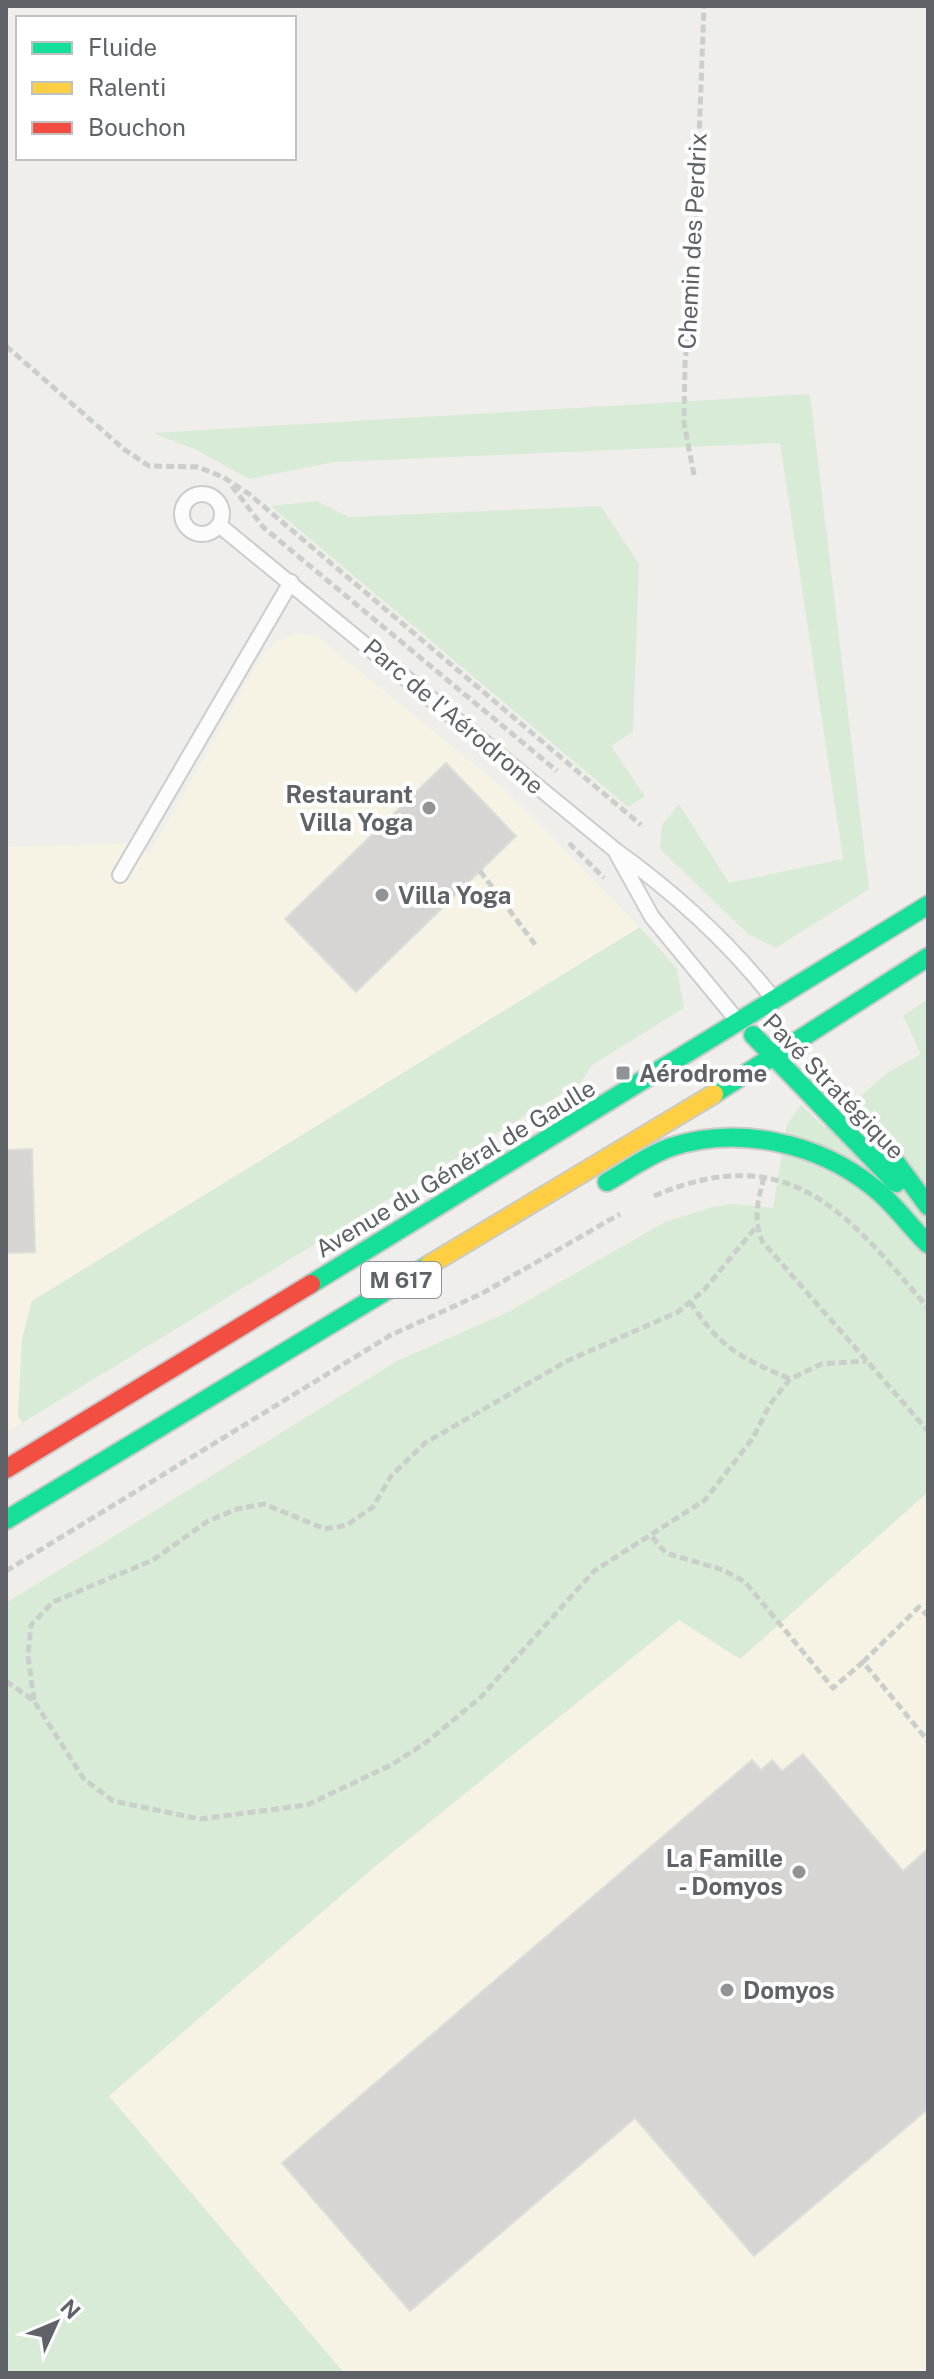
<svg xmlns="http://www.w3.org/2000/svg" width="934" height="2379" viewBox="0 0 934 2379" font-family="'Public Sans',sans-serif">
<rect width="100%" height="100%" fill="#efeeea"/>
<path fill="#f7f3e4" d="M296 633 318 637 503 788 640 927 32 1301 22 1339 18 1416 22 1423 6 1433V847L125 843 149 854 261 657 277 641Z
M928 1492V2373H344L109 2096 372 1869 679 1620 740 1659Z"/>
<path fill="#d8ebd6" d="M810 394 869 889 776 948 748 934 660 849 662 825 679 804 729 883 843 859 780 443 335 462 249 479 197 450 153 433Z
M317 501 349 517 601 506 639 564 633 732 611 746 645 796 628 807 271 506Z
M640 927 677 969 684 1008 592 1065 582 1081 22 1423 18 1416 22 1339 32 1301Z
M928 999V1492L740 1659 679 1620 372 1869 109 2096 344 2373H6V1603L397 1361 508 1312 665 1222 713 1207 733 1204 773 1208 787 1124 801 1105 825 1127 887 1073 921 1054 903 1016Z"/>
<path fill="#d6d5d3" stroke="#deddd9" stroke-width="2" d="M446 763 516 836 356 992 285 919Z
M32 1149 35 1252 6 1253V1150Z
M803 1754 903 1871 928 1849V2109L754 2256 635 2118 410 2311 282 2163 752 1760 761 1770 772 1760 782 1771Z"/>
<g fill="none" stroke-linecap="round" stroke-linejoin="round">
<g stroke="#cbcccc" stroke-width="18">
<path id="lane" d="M182 514a20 20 0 1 1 40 0a20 20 0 1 1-40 0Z
M219 525 615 850C675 893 726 939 772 997
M617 854 652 917 736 1019
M120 875 291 582"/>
</g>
<g stroke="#cacacb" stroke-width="22">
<path id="fast" d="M753 1035 896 1183
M714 1094 928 957
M888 1152 928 1206
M607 1182C628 1170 648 1155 671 1147 739 1125 818 1143 873 1187 894 1203 909 1226 928 1244
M311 1284 928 905
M6 1520 429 1265"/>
</g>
<g stroke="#cacacb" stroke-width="22">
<path id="slow" d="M429 1265 714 1094"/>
</g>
<g stroke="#cacacb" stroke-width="22">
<path id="jam" d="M6 1469 311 1284"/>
</g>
<path stroke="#cacfcc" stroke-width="5" stroke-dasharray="8 4" stroke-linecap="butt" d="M6 346 125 450 149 466 198 467 223 477 249 494 641 825
M694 475 684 423 685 363 694 271 704 6
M232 486 263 527 557 771
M569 843 604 878
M480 871 537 947
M764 1177C758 1200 753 1218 762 1241L928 1431
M654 1196C790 1138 847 1213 928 1308
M690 1302C721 1349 740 1357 790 1379
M652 1537 666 1553 723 1570 745 1582 833 1688 863 1662 928 1741
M6 1571 391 1335 481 1294 620 1214
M863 1662 919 1607 928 1616
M6 1681 34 1701 84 1779 113 1801 200 1819 307 1805 393 1764 428 1741 481 1697 594 1571 705 1500 753 1438 770 1404 790 1379 821 1364 867 1361
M34 1700 28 1656 31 1625 53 1602 153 1560 208 1521 237 1509 264 1504 325 1529 347 1525 373 1507 391 1476 425 1443 567 1361 678 1312 704 1290 756 1227"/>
<use href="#lane" stroke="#fdfcfc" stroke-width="14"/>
<use href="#fast" stroke="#16e098" stroke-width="18"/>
<use href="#slow" stroke="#ffcf43" stroke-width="18"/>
<use href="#jam" stroke="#f24e42" stroke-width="18"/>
</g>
<g fill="#919496" stroke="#fff" stroke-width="3">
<circle cx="429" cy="808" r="8"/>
<circle cx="382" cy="895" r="8"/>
<rect x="615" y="1065" width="16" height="16" rx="4"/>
<circle cx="799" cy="1872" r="8"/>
<circle cx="727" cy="1990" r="8"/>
</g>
<g text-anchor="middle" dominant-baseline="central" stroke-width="8" stroke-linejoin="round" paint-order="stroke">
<rect fill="#fff" stroke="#8f9295" stroke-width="2" x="361" y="1262" width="80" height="36" rx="6"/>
<g font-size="22" font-weight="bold" fill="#5f6368">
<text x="401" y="1280">M 617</text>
</g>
<g font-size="24" fill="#5f6368" stroke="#fff">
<text transform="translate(692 241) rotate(-87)">Chemin des Perdrix</text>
<text transform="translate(454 716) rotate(40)">Parc de l'Aérodrome</text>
<text transform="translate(834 1086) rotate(46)">Pavé Stratégique</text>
<text transform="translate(455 1168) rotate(-31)">Avenue du Général de Gaulle</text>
</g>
<g font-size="24" font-weight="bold" fill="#5f6368" stroke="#fff" text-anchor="start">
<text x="413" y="794" text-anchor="end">Restaurant<tspan x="413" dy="28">Villa Yoga</tspan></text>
<text x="398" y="895">Villa Yoga</text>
<text x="639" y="1073">Aérodrome</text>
<text x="783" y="1858" text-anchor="end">La Famille<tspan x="783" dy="28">- Domyos</tspan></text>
<text x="743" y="1990">Domyos</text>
</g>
</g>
<rect width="934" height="2379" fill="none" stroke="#5f6368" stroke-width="16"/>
<rect x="16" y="16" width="280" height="144" fill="#ffffff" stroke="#bfc1c3" stroke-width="2"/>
<rect x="32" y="42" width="40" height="12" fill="#16e098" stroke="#bfc1c3" stroke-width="2"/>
<text x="88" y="56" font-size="24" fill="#5f6368">Fluide</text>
<rect x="32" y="82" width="40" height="12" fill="#ffcf43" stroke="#bfc1c3" stroke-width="2"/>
<text x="88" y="96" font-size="24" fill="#5f6368">Ralenti</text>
<rect x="32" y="122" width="40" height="12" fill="#f24e42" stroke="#bfc1c3" stroke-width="2"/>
<text x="88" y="136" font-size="24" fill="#5f6368">Bouchon</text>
<g transform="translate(56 2323) rotate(46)" stroke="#ffffff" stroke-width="6" paint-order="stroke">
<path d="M0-6L14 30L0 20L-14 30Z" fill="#5f6368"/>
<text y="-12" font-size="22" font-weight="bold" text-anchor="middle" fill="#5f6368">N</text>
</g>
</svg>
